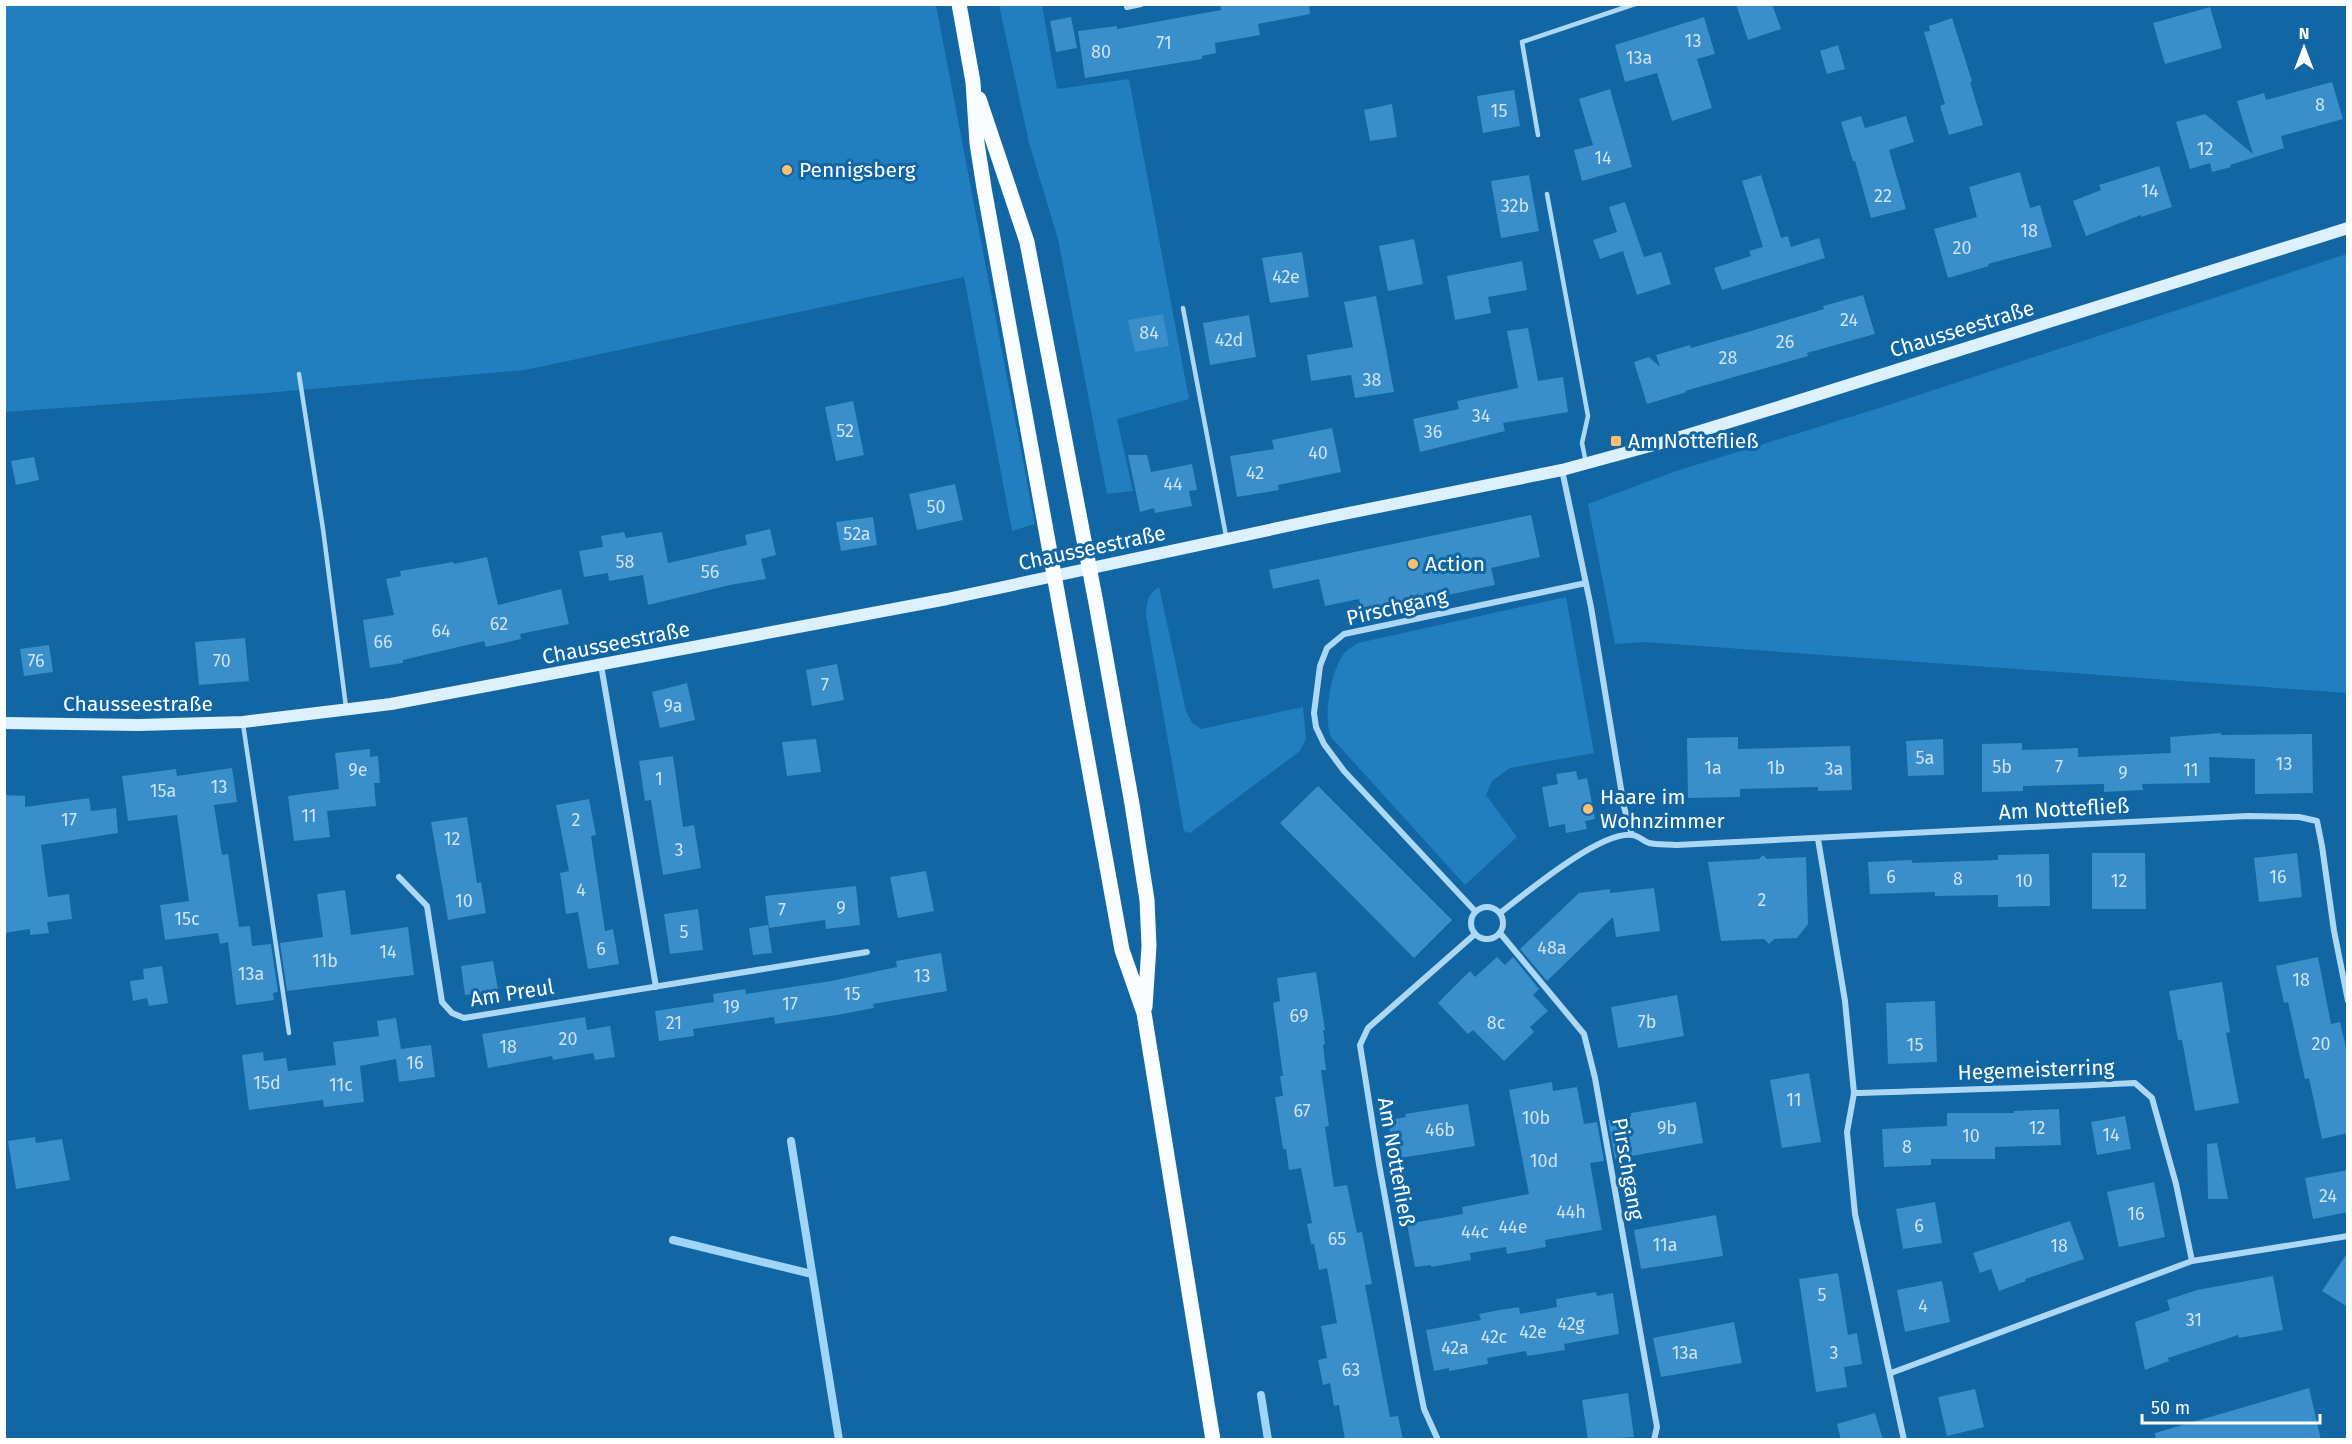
<svg xmlns="http://www.w3.org/2000/svg" width="2352" height="1444" viewBox="0 0 2352 1444" font-family="'Fira Sans',sans-serif">
<rect width="100%" height="100%" fill="#1166a3"/>
<path fill="#217fc0" d="M4 5H936L1035 524 1012 531 964 277 525 370 266 393 5 412Z
M999 5H1042L1057 89 1129 79 1189 399 1117 419 1133 491 1107 494 1058 239 1029 143Z
M2347 254V693L1645 642 1615 644 1588 504 1673 472 1879 408Z
M1159 587 1186 711 1192 723 1201 729 1303 707 1306 739 1300 751 1190 833 1184 831 1146 616C1146 604 1148 593 1159 587Z
M1566 597 1594 753 1510 768 1492 781 1486 795 1517 837 1465 885 1331 737C1323 717 1330 677 1341 658 1345 651 1351 647 1358 643Z"/>
<g fill="none" stroke-linecap="round" stroke-linejoin="round">
<path stroke="#9ed5f8" stroke-width="8" d="M791 1141 839 1440
M673 1240 812 1274
M1261 1395 1268 1440"/>
</g>
<path fill="#3a8ec9" d="M1220 4H1309L1310 14 1258 24 1260 35 1215 43 1216 53 1202 56V59L1085 78 1078 31 1117 26V29L1221 10Z
M1736 4H1772L1781 29 1748 40Z
M2210 7 2222 48 2165 64 2153 23Z
M1071 17 1077 48 1056 52 1050 21Z
M1704 17 1715 54 1697 59 1712 108 1672 121 1657 73 1625 82 1615 45Z
M1952 18 1972 81 1970 82 1983 125 1949 135 1940 106 1945 104 1924 32 1930 31 1929 26Z
M1838 45 1845 69 1827 74 1820 51Z
M2332 82 2343 119 2281 136 2284 148 2230 165 2231 167 2212 172 2210 163 2190 169 2176 122 2205 114 2253 154 2237 101 2264 93 2266 100Z
M1610 89 1632 167 1582 181 1574 150 1593 145 1579 99Z
M1514 90 1520 126 1483 133 1477 96Z
M1392 104 1397 137 1370 141 1364 110Z
M1861 116 1865 128 1906 116 1914 142 1889 150 1906 209 1871 218 1855 161H1853L1841 122Z
M2159 166 2172 207 2141 217V215L2086 236 2073 201 2101 190 2099 185Z
M2020 172 2030 208 2040 205 2052 247 1988 264 1989 266 1948 278 1934 229 1977 217 1969 187Z
M1529 175 1539 231 1501 238 1491 181Z
M1761 175 1781 238 1788 236 1791 247 1819 238 1825 258 1722 290 1714 268 1751 256 1749 251 1763 247 1742 181Z
M1625 202 1644 257 1661 252 1671 284 1637 295 1623 251 1600 259 1593 240 1617 232 1609 207Z
M1414 239 1423 284 1388 291 1379 246Z
M1302 252 1309 297 1270 303 1262 258Z
M1522 261 1527 290 1488 297 1491 313 1455 320 1447 276Z
M1863 295 1875 334 1807 353 1808 356 1685 391 1687 392 1647 404 1634 362 1649 357 1660 367 1656 355 1690 345 1691 348 1751 331 1824 309 1823 306Z
M1376 296 1394 392 1355 398 1351 375 1311 381 1307 355 1353 347 1344 302Z
M1163 314 1169 346 1135 352 1128 320Z
M1249 315 1256 357 1210 365 1203 323Z
M1528 328 1538 381 1563 377 1568 412 1503 423 1505 431 1420 452 1413 419 1459 409 1457 401 1518 388 1507 331Z
M853 401 864 455 836 461 825 407Z
M1332 428 1341 472 1278 485 1279 490 1237 497 1230 456 1274 449 1272 440Z
M1128 455H1147L1151 472 1192 464 1197 490 1189 491 1192 506 1155 513 1154 508 1140 512Z
M34 457 39 480 16 485 11 461Z
M955 484 963 520 917 530 909 494Z
M1531 515 1540 557 1491 568 1495 585 1362 613 1359 599 1325 606 1319 579 1273 589 1269 570Z
M873 517 877 545 841 551 836 522Z
M770 529 776 555 761 559 766 579 730 585 648 605 643 575 609 581 608 573 584 577 579 551 603 547 601 536 624 532 626 538 662 532 668 563 747 545 745 535Z
M487 557 498 605 561 589 569 624 520 634 521 639 486 647 484 641 403 660V663L370 668 363 620 394 615 386 579 401 576 400 571 453 562 454 564Z
M245 638 249 681 199 685 195 642Z
M49 645 53 672 24 676 20 649Z
M837 664 844 700 812 706 806 670Z
M687 683 695 720 660 728 652 692Z
M2221 733V735L2312 734 2313 793 2255 794V759L2209 757 2210 783 2142 784 2143 790 2104 792V784L2023 786V791L1982 792V744L2022 743V750L2078 748V757L2171 753 2170 737Z
M1738 737V749L1850 746 1852 790 1818 791V787L1740 789V797L1688 798 1687 738Z
M816 739 821 772 787 776 782 742Z
M1943 739 1944 775 1908 776 1906 741Z
M370 749V757L378 756 380 783H374L376 806 327 811 330 837 294 841 288 796 339 789 335 753Z
M673 756 683 827 694 825 701 868 663 875 651 800 645 801 639 761Z
M232 768 237 802 214 805 222 855 228 854 239 927 250 926 252 946 271 944 278 992 273 993 274 1000 236 1005 228 942 220 944 218 933 165 940 160 905 189 901 177 815 128 821 122 776 176 769 177 776Z
M1576 771 1578 780 1587 778 1595 819 1585 821 1587 829 1566 833 1565 824 1549 827 1542 787 1558 784 1556 774Z
M1318 786 1452 920 1414 958 1280 823Z
M4 795 25 796V807L89 798 91 811 116 808 118 833 41 845 48 897 69 894 72 919 47 922 49 933 30 935V929L4 933Z
M589 799 596 835 591 836 605 931 613 929 619 964 588 969 578 912 566 914 560 873 569 871 556 805Z
M467 817 477 883 481 882 486 913 448 920 431 822Z
M2092 853H2145L2146 909H2092Z
M2297 853 2302 897 2259 902 2254 858Z
M2049 854 2050 906 1998 907V895L1935 896V892L1870 894 1868 862 1912 860V863L1998 860V855Z
M1763 855 1767 859 1806 857 1808 924 1797 938 1774 939 1769 944 1764 939 1721 941 1708 862 1759 859Z
M926 871 934 911 898 918 890 877Z
M856 886 860 925 826 929 825 920 769 928 765 896Z
M1654 888 1660 931 1616 937 1613 917 1547 981 1520 949 1579 893 1610 889V893Z
M345 890 351 935 408 927 414 975 287 991 280 943 323 937 317 894Z
M698 909 703 950 670 954 664 914Z
M768 925 772 953 753 955 749 928Z
M941 953 947 991 873 1004 874 1008 837 1015 775 1024 774 1017 693 1029 694 1036 659 1041 655 1011 714 1002 713 994 745 989 746 994 831 981 897 967 896 961Z
M1497 957 1505 965 1513 957 1539 989 1533 995 1548 1011 1530 1027 1534 1032 1504 1061 1473 1030 1468 1034 1438 1003 1470 971 1475 977Z
M2318 957 2331 1024 2340 1022 2348 1056V1133L2322 1139 2309 1078 2305 1079 2288 1002 2284 1003 2276 966Z
M493 961 498 990 465 995 461 966Z
M162 966 168 1003 149 1006 147 998 133 1001 130 981 144 979 143 969Z
M1316 972 1325 1030H1323L1325 1044 1323 1045 1326 1070H1321L1329 1126 1325 1127 1334 1187 1347 1185 1357 1233 1362 1232 1372 1284 1365 1285 1390 1417 1398 1416 1403 1440H1345L1339 1405 1334 1406 1330 1383 1323 1385 1318 1360 1327 1358 1321 1326 1337 1323 1327 1268 1319 1270 1314 1244H1311L1307 1224 1312 1223 1301 1168 1289 1170 1286 1149H1283L1275 1097 1283 1096 1280 1076H1283L1273 1003 1280 1001 1277 978Z
M2222 982 2230 1032 2226 1033 2239 1103 2195 1111 2182 1040H2178L2169 991Z
M1677 995 1684 1036 1618 1048 1611 1007Z
M1935 1001 1937 1062 1888 1064 1886 1003Z
M585 1017 587 1030 610 1026 615 1057 595 1060 593 1053 553 1060 552 1056 488 1068 482 1034Z
M396 1018 401 1049 431 1045 435 1077 399 1082 396 1059 360 1066 364 1102 324 1107 323 1100 249 1110 242 1055 263 1052 264 1061 286 1058 288 1071 336 1065 333 1042 379 1036 377 1021Z
M1809 1073 1821 1142 1782 1148 1770 1080Z
M1552 1082 1553 1091 1577 1087 1584 1124 1597 1122 1604 1161 1590 1163 1602 1230 1545 1240 1546 1247 1507 1254 1506 1247 1470 1253 1471 1260 1431 1267V1265L1415 1267 1407 1224 1463 1214 1462 1207 1529 1194 1509 1090Z
M1696 1102 1703 1143 1615 1159 1608 1120 1631 1117V1113Z
M1468 1104 1475 1146 1394 1159 1388 1120 1406 1117 1405 1114Z
M2059 1109 2061 1145 1995 1147V1159H1931V1165L1884 1167 1882 1129 1947 1126V1113H2014V1111Z
M2125 1116 2131 1149 2097 1155 2091 1122Z
M35 1137 36 1143 62 1139 70 1180 16 1189 8 1141Z
M2217 1143 2228 1199H2208L2207 1144Z
M2348 1170V1212L2313 1219 2305 1178Z
M2154 1182 2165 1237 2119 1247 2107 1192Z
M1935 1202 1942 1243 1903 1249 1896 1209Z
M1716 1215 1723 1256 1641 1269 1634 1230Z
M2070 1221 2084 1259 2025 1279 2026 1281 1999 1291 1991 1269 1980 1273 1973 1253Z
M2348 1252V1307L2322 1291Z
M1838 1273 1848 1335 1857 1333 1862 1364 1844 1367 1847 1387 1816 1392 1799 1279Z
M2273 1276 2283 1330 2239 1338 2238 1335 2168 1358 2169 1361 2145 1370 2135 1322 2170 1310 2167 1300 2197 1290Z
M1942 1281 1950 1322 1905 1332 1897 1290Z
M1596 1292 1597 1296 1613 1293 1619 1334 1564 1344 1565 1350 1527 1356 1526 1351 1487 1358 1488 1364 1449 1371V1368L1434 1371 1426 1330 1481 1320 1479 1314 1500 1310 1519 1307 1520 1314 1557 1307 1556 1299Z
M1734 1322 1742 1363 1661 1377 1653 1338Z
M2309 1388 2321 1440H2156L2155 1433Z
M1975 1389 1984 1427 1947 1436 1938 1397Z
M1628 1393 1634 1437 1588 1440 1582 1400Z
M1875 1413 1883 1440H1841L1837 1424Z"/>
<g fill="none" stroke-linecap="round" stroke-linejoin="round">
<path stroke="#acd8f5" stroke-width="4.5" d="M1538 135 1522 42 1635 4
M1547 194 1588 416 1582 443 1586 463
M1183 308 1226 536
M299 374 323 529 346 707
M243 724 289 1033"/>
<path stroke="#acd8f5" stroke-width="6" d="M1127 7 1141 4
M1562 470 1591 607 1624 807 1632 835
M601 665 656 987
M1818 839 1845 1001 1854 1093 1847 1132 1855 1214 1904 1440
M399 877 427 906 442 1002 452 1013 464 1018 867 952
M1471 923a16 16 0 1 1 32 0a16 16 0 1 1-32 0Z
M1475 911 1344 771 1324 744 1316 727 1314 713 1320 666 1327 648 1344 634 1586 583
M1500 913C1526 893 1600 831 1632 835 1638 835 1643 841 1649 843 1657 845 1668 844 1677 845L2248 816 2299 817 2317 821 2322 846 2334 931 2348 1001
M1500 933 1584 1034 1595 1078 1657 1427 1654 1440
M1854 1093C1948 1090 2041 1088 2135 1083L2152 1098 2176 1184 2192 1261 1891 1373
M2192 1261 2348 1236
M1438 1440 1424 1409 1418 1379 1379 1164 1360 1045 1368 1028 1475 934"/>
<path stroke="#dcf0fe" stroke-width="12" d="M4 723 139 725 243 722 391 704 947 599 1334 516 1562 470 1661 443 1772 409 2348 228"/>
<path stroke="#fafdff" stroke-width="15" d="M959 4 973 82 977 143 984 188 1122 950 1144 1013 1213 1440
M979 99 1027 242 1096 603 1132 804 1147 900 1149 946 1145 1007"/>
</g>
<g fill="#ffc170" stroke="#1166a3" stroke-width="2">
<circle cx="787" cy="170" r="6"/>
<rect x="1610" y="435" width="12" height="12" rx="3"/>
<circle cx="1413" cy="564" r="6"/>
<circle cx="1588" cy="809" r="6"/>
</g>
<g text-anchor="middle" dominant-baseline="central" stroke-width="6" stroke-linejoin="round" paint-order="stroke">
<g font-size="18" fill="#cee3f2">
<text x="1693" y="41">13</text>
<text x="1164" y="43">71</text>
<text x="1101" y="52">80</text>
<text x="1639" y="58">13a</text>
<text x="2320" y="105">8</text>
<text x="1499" y="111">15</text>
<text x="2205" y="149">12</text>
<text x="1603" y="158">14</text>
<text x="2150" y="191">14</text>
<text x="1883" y="196">22</text>
<text x="1515" y="206">32b</text>
<text x="2029" y="231">18</text>
<text x="1962" y="248">20</text>
<text x="1286" y="277">42e</text>
<text x="1849" y="320">24</text>
<text x="1149" y="333">84</text>
<text x="1229" y="340">42d</text>
<text x="1785" y="342">26</text>
<text x="1728" y="358">28</text>
<text x="1372" y="380">38</text>
<text x="1481" y="416">34</text>
<text x="845" y="431">52</text>
<text x="1433" y="432">36</text>
<text x="1318" y="453">40</text>
<text x="1255" y="473">42</text>
<text x="1173" y="484">44</text>
<text x="936" y="507">50</text>
<text x="857" y="534">52a</text>
<text x="625" y="562">58</text>
<text x="710" y="572">56</text>
<text x="499" y="624">62</text>
<text x="441" y="631">64</text>
<text x="383" y="642">66</text>
<text x="36" y="661">76</text>
<text x="222" y="661">70</text>
<text x="825" y="685">7</text>
<text x="673" y="706">9a</text>
<text x="1925" y="758">5a</text>
<text x="2284" y="764">13</text>
<text x="2002" y="767">5b</text>
<text x="2059" y="767">7</text>
<text x="1713" y="768">1a</text>
<text x="1776" y="768">1b</text>
<text x="1834" y="769">3a</text>
<text x="358" y="770">9e</text>
<text x="2191" y="770">11</text>
<text x="2123" y="773">9</text>
<text x="659" y="779">1</text>
<text x="219" y="787">13</text>
<text x="163" y="791">15a</text>
<text x="309" y="816">11</text>
<text x="69" y="820">17</text>
<text x="576" y="820">2</text>
<text x="452" y="839">12</text>
<text x="679" y="850">3</text>
<text x="1891" y="877">6</text>
<text x="2278" y="877">16</text>
<text x="1958" y="879">8</text>
<text x="2024" y="881">10</text>
<text x="2119" y="881">12</text>
<text x="581" y="890">4</text>
<text x="1762" y="900">2</text>
<text x="464" y="901">10</text>
<text x="841" y="908">9</text>
<text x="782" y="910">7</text>
<text x="187" y="919">15c</text>
<text x="684" y="932">5</text>
<text x="1552" y="948">48a</text>
<text x="601" y="949">6</text>
<text x="388" y="952">14</text>
<text x="325" y="961">11b</text>
<text x="251" y="974">13a</text>
<text x="922" y="976">13</text>
<text x="2301" y="980">18</text>
<text x="852" y="994">15</text>
<text x="790" y="1004">17</text>
<text x="731" y="1007">19</text>
<text x="1299" y="1016">69</text>
<text x="1647" y="1022">7b</text>
<text x="674" y="1023">21</text>
<text x="1496" y="1023">8c</text>
<text x="568" y="1039">20</text>
<text x="2321" y="1044">20</text>
<text x="1915" y="1045">15</text>
<text x="508" y="1047">18</text>
<text x="415" y="1063">16</text>
<text x="267" y="1083">15d</text>
<text x="341" y="1085">11c</text>
<text x="1794" y="1100">11</text>
<text x="1302" y="1111">67</text>
<text x="1536" y="1118">10b</text>
<text x="1667" y="1128">9b</text>
<text x="2037" y="1128">12</text>
<text x="1440" y="1130">46b</text>
<text x="2111" y="1135">14</text>
<text x="1971" y="1136">10</text>
<text x="1907" y="1147">8</text>
<text x="1544" y="1161">10d</text>
<text x="2328" y="1196">24</text>
<text x="1571" y="1212">44h</text>
<text x="2136" y="1214">16</text>
<text x="1919" y="1226">6</text>
<text x="1513" y="1227">44e</text>
<text x="1475" y="1232">44c</text>
<text x="1337" y="1239">65</text>
<text x="1665" y="1245">11a</text>
<text x="2059" y="1246">18</text>
<text x="1822" y="1295">5</text>
<text x="1923" y="1306">4</text>
<text x="2194" y="1320">31</text>
<text x="1571" y="1324">42g</text>
<text x="1533" y="1332">42e</text>
<text x="1494" y="1337">42c</text>
<text x="1455" y="1348">42a</text>
<text x="1685" y="1353">13a</text>
<text x="1834" y="1353">3</text>
<text x="1351" y="1370">63</text>
</g>
<g font-size="21" fill="#fff" stroke="#1166a3" text-anchor="start">
<text x="799" y="170">Pennigsberg</text>
<text x="1628" y="441">Am Nottefließ</text>
<text x="1425" y="564">Action</text>
<text x="1600" y="797">Haare im<tspan x="1600" dy="24">Wohnzimmer</tspan></text>
</g>
<g font-size="21" fill="#fff" stroke="#1166a3">
<text transform="translate(1962 329) rotate(-17)">Chausseestraße</text>
<text transform="translate(1092 548) rotate(-12)">Chausseestraße</text>
<text transform="translate(1397 607) rotate(-13)">Pirschgang</text>
<text transform="translate(616 643) rotate(-11)">Chausseestraße</text>
<text x="138" y="704">Chausseestraße</text>
<text transform="translate(2064 809) rotate(-3)">Am Nottefließ</text>
<text transform="translate(512 993) rotate(-9)">Am Preul</text>
<text transform="translate(2036 1070) rotate(-2)">Hegemeisterring</text>
<text transform="translate(1396 1162) rotate(80)">Am Nottefließ</text>
<text transform="translate(1628 1169) rotate(80)">Pirschgang</text>
</g>
</g>
<rect width="2352" height="1444" fill="none" stroke="#ffffff" stroke-width="12"/>
<g transform="translate(2304 48)" stroke="#1166a3" stroke-width="4.5" paint-order="stroke">
<path d="M0-4.5L10 22L0 15L-10 22Z" fill="#ffffff"/>
<text y="-9" font-size="16" font-weight="bold" text-anchor="middle" fill="#ffffff">N</text>
</g>
<path d="M2142 1414v9h178v-9" fill="none" stroke="#ffffff" stroke-width="3"/>
<text x="2151" y="1414" font-size="18" fill="#ffffff" stroke="#1166a3" stroke-width="4.5" paint-order="stroke">50 m</text>
</svg>
